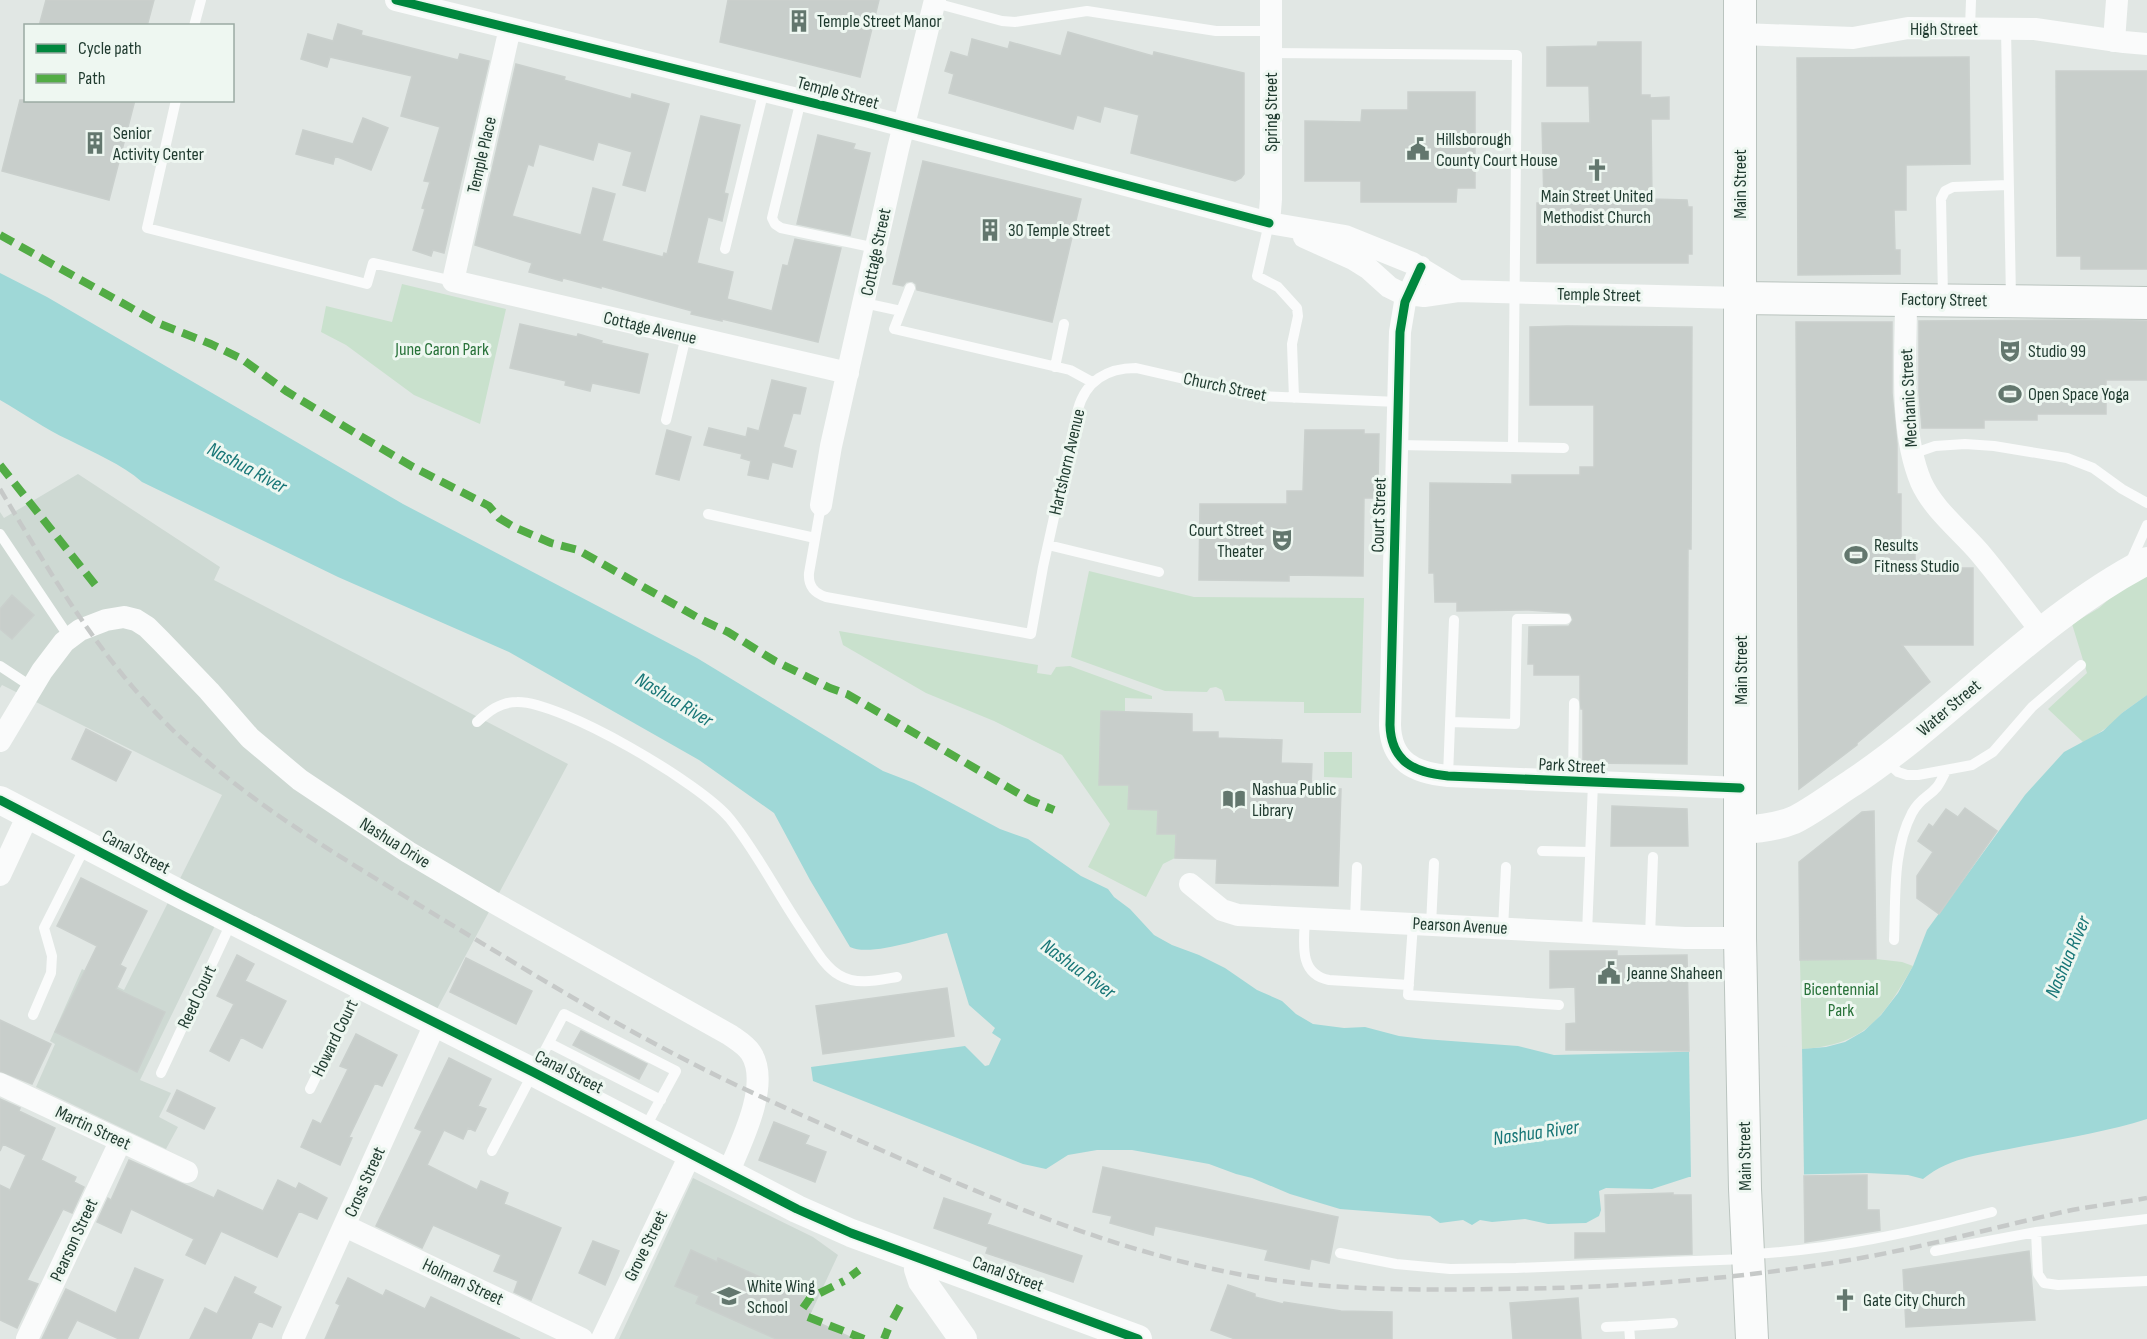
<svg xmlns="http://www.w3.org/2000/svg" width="2147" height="1339" viewBox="0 0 2147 1339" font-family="'Sofia Sans Condensed',sans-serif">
<rect width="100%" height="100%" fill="#e1e7e4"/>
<path fill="#ced9d3" d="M78 474 220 567 214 580 568 764 437 1009 226 903 140 1080 171 1093 159 1117 178 1127 166 1149 36 1087 55 1044 50 1041 82 969 124 990 222 795 2 685 0 688V512L4 518Z
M693 1178 813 1237 838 1255 799 1339H619Z"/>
<path fill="#c9e1cd" d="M402 284 506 309 480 424 414 395 346 345 321 332 326 306 392 322Z
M1089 571 1194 597 1364 598 1361 713H1304V702L1225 701 1222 690 1216 687 1210 688 1207 692 1165 691 1071 657Z
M2147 574V695L2122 713 2112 724 2084 743 2048 709 2087 673 2072 624 2099 608 2123 587Z
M839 631 1038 665 1037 673 1051 675 1056 667 1070 666 1152 696V699L1125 698V712H1101L1099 784 1129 785 1128 809 1158 810 1157 833 1176 834 1175 858 1163 864 1146 897 1088 867 1110 824 1062 755 994 721 926 693 843 645Z
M1324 752H1352V778L1324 777Z
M1876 959 1902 962 1913 966C1883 1018 1865 1045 1802 1049L1800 960Z"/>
<path fill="#9fd8d7" d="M0 273 47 297 403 504 697 658 883 771 914 783 1000 829 1028 839 1081 876 1108 889 1114 897 1130 909 1154 935 1172 945 1199 955 1225 968 1257 990 1282 1001 1296 1014 1313 1024 1344 1028 1365 1027 1399 1036 1424 1039 1518 1046 1554 1055 1802 1049 1826 1047 1845 1042 1864 1031 1881 1015 1898 993 1913 966 1927 930 2025 795 2064 752 2103 731 2122 713 2147 695V1119C2106 1132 2062 1139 2019 1147 1986 1154 1951 1156 1923 1179L1908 1175 1867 1173 1689 1177 1652 1189 1606 1188 1599 1191 1601 1210 1599 1216 1586 1223 1548 1224 1525 1219 1492 1222 1480 1220 1472 1225 1463 1220 1440 1223 1430 1216 1340 1209 1290 1194 1252 1178 1236 1174 1209 1164 1132 1150H1097L1068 1155 1046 1169 1023 1164 813 1081 811 1067 965 1046 985 1066 989 1065 1001 1039 992 1033 995 1028 969 1005 947 933C923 938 870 957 850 947L810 880 774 813 699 760 509 652 338 577 142 482C122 464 94 453 69 440 45 429 23 413 0 400Z"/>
<path fill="#e1e7e4" d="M1802 1046 1804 1177 1691 1180 1689 1048Z"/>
<path fill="#c8cecb" stroke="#cad0cd" stroke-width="1.5" d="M46 0H154L147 26H39Z
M728 0H879L860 77 720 42Z
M338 24 362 31 361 35 458 60 460 54 489 61 444 253 433 250 431 256 413 250 425 209 422 208 430 182 424 181 440 127 401 116 412 76 330 57 327 67 301 59 308 34 333 41Z
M1068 32 1153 56 1154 52 1244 73V174L1241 178 1235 181 1131 153 1139 115 1104 106 1100 122 1077 115 1073 129 949 93 954 74 945 71 951 52 968 57 972 39 1008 49 1010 42 1061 56Z
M1598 42H1641V95H1650V98L1669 97V119H1651L1652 199 1687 200 1688 207H1692V254H1688V263H1537V203H1544L1542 123H1590L1589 86H1547V47L1597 46Z
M1969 57 1970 164 1906 165V210H1894L1895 250H1900V274L1798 275 1797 58Z
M516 64 565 77 564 80 631 99 632 94 669 104 645 191 623 185 632 152 598 142 593 160 539 144 533 166 528 164 512 216 581 235 593 188 615 194 602 241 663 257 664 253 667 254 701 116 740 125 724 193 728 194 722 221 708 217 697 263 733 272 727 299 772 311 783 265 788 266 795 239 841 248 818 342 722 319V321L691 314 692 311 601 286V288L563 278 562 281 529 272 532 263 475 245Z
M2056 71H2147V269H2081V256H2057Z
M1408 92H1475V188H1457L1456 202H1361V181H1305V121L1361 122 1362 110H1408Z
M20 100H135L109 200 2 171Z
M363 118 388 128 371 170 335 156 333 164 296 154 303 130 353 144Z
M818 135 855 144 853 149 870 153 850 235 797 224Z
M923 161 1081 199 1052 322 917 290 916 284 912 281 906 282 903 286 893 284Z
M2076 320 2147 321V380H2106V414H2037V420H1984V428H1922L1919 392V321Z
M1796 322H1892V393L1897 444V494H1901V543H1915V568H1973V645H1902L1930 682 1857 743V745L1799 789Z
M520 324 577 337 578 334 602 341 601 343 648 354 639 393 592 383 590 391 565 385 566 381 510 368Z
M1567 326 1692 327 1691 549H1688L1687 764 1583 763V709H1581L1580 699V675H1534V664H1528L1529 627 1569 626 1573 620 1570 613 1529 610 1457 611V602H1435L1434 573H1429L1430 483 1512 484V475H1580V467H1594V405H1530V327Z
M772 380 806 388 800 414 793 413 783 447 796 451 792 467 772 462 768 479 748 475 751 461 741 458 742 454 704 445 709 428 746 437 748 428 759 431Z
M667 430 691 437 679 480 656 474Z
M1305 430H1364V434H1379L1378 483H1374V498H1364L1363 576 1289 575V581L1199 580 1200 504H1287V491H1303Z
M12 595 34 615 12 639 0 629V609Z
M1101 711 1192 714V732H1218V738L1282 740 1281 763 1312 764 1311 788 1341 789 1338 886 1216 883 1217 859 1175 858 1176 834H1157L1158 810 1128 809 1129 785H1099Z
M86 729 131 752 116 781 72 759Z
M1612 806 1687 809 1688 846H1611Z
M1965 808 1997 831 1939 914 1917 898V876L1933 852 1918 841 1929 824 1933 827 1946 809 1958 817Z
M1874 811 1876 959 1800 960 1799 862 1862 812Z
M81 878 147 911 120 965 126 968 116 989 165 1012 137 1072 55 1032 97 946 57 926Z
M1550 951H1617V956L1687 955 1689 1051 1566 1050V1024L1576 1023 1575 987 1550 988Z
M237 955 254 964 245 981 286 1001 262 1048 241 1037 229 1061 210 1051 234 1004 217 996Z
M466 958 532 991 516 1024 450 992Z
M947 988 954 1036 823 1054 816 1006Z
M0 1020 51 1044 32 1084 0 1071Z
M581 1031 647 1064 639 1079 573 1045Z
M356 1034 397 1055 382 1086 375 1083 349 1137 352 1138 340 1165 301 1147 313 1120 321 1124 348 1069 340 1066Z
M449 1058 491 1079 478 1106 486 1109 475 1131 468 1128 463 1139 444 1130 427 1165 477 1190 481 1181 508 1193 504 1204 561 1228 531 1300 514 1292 518 1281 494 1271 501 1255 433 1225 422 1248 376 1226 422 1131 415 1128Z
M177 1090 215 1108 204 1129 167 1111Z
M0 1099 20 1108 19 1111 55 1128 41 1160 76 1177 74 1182 84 1187 72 1213 63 1209 27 1280 38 1284 17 1328 0 1320V1185L10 1190 26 1155 3 1144 0 1151Z
M774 1122 809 1136 805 1144 826 1152 815 1182 759 1160Z
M129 1160 214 1198 218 1190 263 1211 278 1180 296 1189 299 1183 327 1198 317 1219 299 1211 277 1257 221 1231 205 1264 186 1255 194 1239 131 1209 121 1233 97 1222 108 1198 111 1200Z
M1103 1167 1338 1217 1329 1263 1311 1259 1309 1269 1265 1260 1268 1250 1155 1226 1153 1235 1110 1223 1112 1216 1093 1212Z
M1867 1175V1210H1879L1880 1230 1805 1242 1804 1176Z
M1673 1193V1195H1691L1692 1254 1575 1258V1233H1606L1605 1195Z
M944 1198 991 1214 987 1224 1082 1256 1073 1282 986 1253 988 1247 934 1228Z
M593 1241 619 1251 605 1285 579 1273Z
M691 1250 717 1262 718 1258 804 1297 800 1306 811 1311 808 1318 854 1339H776L696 1303 699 1296 675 1286Z
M2029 1251 2035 1320 1906 1327 1903 1270Z
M135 1268 163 1280 138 1339H119L77 1320 67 1339H42L66 1289 116 1313Z
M235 1277 256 1287 253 1293 281 1307 272 1327 259 1321 251 1339H190L205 1308 217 1314Z
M348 1278 383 1296 386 1290 425 1309 431 1297 520 1339H325L340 1305 336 1303Z
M1228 1285 1255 1294V1297L1283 1304 1284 1302 1341 1311 1392 1312V1339H1235L1211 1330Z
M1578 1298 1581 1339H1513L1510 1303Z"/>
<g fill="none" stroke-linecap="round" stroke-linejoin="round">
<g stroke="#bac4bf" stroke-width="34">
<path id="secondary" d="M1740 0V938L1745 1189 1752 1339
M1740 298 2147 303"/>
</g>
<path stroke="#fafbfb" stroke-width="10" d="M935 3 1002 21 1015 22 1087 11 1216 31H1271
M194 26 201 0
M1970 28 1971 0
M2006 29 2011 299
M1271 53 1517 55 1513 447
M176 100 147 228 367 284 373 263 453 281
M801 100 772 218 775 224 781 228 876 248
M1269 223 1257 276 1278 287 1297 308 1298 316 1292 344 1294 398
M725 249 764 90
M1943 297 1941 199 1945 191 1953 187 2008 185
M864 303 901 311 894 329 1070 370 1092 382
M901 311 910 288
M1055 367 1064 324
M666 420 686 336
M1397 445 1564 448
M1912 454 1935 446 1965 444 1994 446 2067 458 2093 468 2122 489 2147 503
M821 505 809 573C808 586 814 593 826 597L1031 634 1043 567 1078 409C1086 381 1107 368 1136 368L1258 396 1398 402
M708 514 815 538
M0 534 69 637
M1048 545 1159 572
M2130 563 2147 525
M0 666 32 687
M477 722C489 711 500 702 517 702 561 701 702 784 730 819 759 855 780 899 807 937 816 950 825 967 839 975 857 986 879 980 897 977
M1450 722 1515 724 1517 619H1566
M1885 760 1898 772 1907 775H1918L1972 765 1993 752 2032 707 2081 665
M1448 776 1454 620
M1573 782 1574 703
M1542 851 1590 852
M1305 918C1304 942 1298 974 1329 980L1409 985
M1355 920 1357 867
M1413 924 1408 995 1559 1005
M1431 925 1434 863
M1503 929 1506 867
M1587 933 1593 783
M1650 936 1653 857
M1894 940C1896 898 1892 851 1912 813 1921 797 1928 798 1937 787 1941 782 1943 776 1946 771
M33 1015 51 973 52 956 44 928 86 845
M549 1043 661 1100
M161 1073 232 921
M310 1089 360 987
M492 1151 564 1014 676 1071 645 1128
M2036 1232 2038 1274 2044 1283 2058 1285 2147 1281
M1935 1251 2036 1232 2147 1219
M1340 1253 1396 1264 1450 1269 1516 1268 1745 1259
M1751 1254C1833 1250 1913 1232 1992 1212
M1606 1327 1629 1326
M1630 1339 1629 1326 1673 1323"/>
<path stroke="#fafbfb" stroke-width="22" d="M396 0 870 117 1269 223 1345 236 1412 263 1458 291
M510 28 453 281 848 373
M1741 34 1853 38 1908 28 2035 29 2124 42 2147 44
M2114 41 2117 0
M1269 223 1271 199V0
M1304 237 1353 259 1369 269 1389 287 1401 293 1424 296 1458 291 1740 298
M1421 267 1405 302 1400 332 1390 725C1391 762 1415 773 1448 776L1740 788
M1906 300C1906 357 1899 429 1921 482 1933 509 1960 530 1979 552 2001 578 2021 606 2042 632
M821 505 831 446 898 149 935 0
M0 741 42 671 64 642 80 630 106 620 124 617 136 620 147 627 161 641 209 691 250 738 300 780 408 852 491 901 730 1035C737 1040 746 1045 751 1053 771 1084 741 1143 728 1173
M0 875 28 815
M1190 884 1222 910 1238 915 1685 938H1740
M0 1084 187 1172
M345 1226 582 1339
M27 1339 120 1142
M293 1339 435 1024
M602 1339 691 1153"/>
<path stroke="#fafbfb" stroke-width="28" d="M0 800 184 896 533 1072 797 1209 851 1233 1138 1339
M1741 830C1759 829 1777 827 1794 820 1814 810 1833 795 1852 783 1954 715 2037 618 2147 561
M921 1259 918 1269 922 1281 963 1339"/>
<use href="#secondary" stroke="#fafbfb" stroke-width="32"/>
<path stroke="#c6c9c8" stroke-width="4.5" stroke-dasharray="12 6" stroke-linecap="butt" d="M0 489C52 576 103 664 178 735 257 810 354 865 447 922 523 968 599 1015 678 1056 750 1094 825 1125 899 1158 1036 1218 1178 1275 1328 1286 1385 1290 1442 1290 1498 1289 1615 1288 1734 1280 1849 1260 1921 1248 1992 1228 2063 1212 2091 1206 2119 1203 2147 1198"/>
<path stroke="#52ac45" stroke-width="8" stroke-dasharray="15 8" stroke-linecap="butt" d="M0 235 160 324 211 344 242 359 286 391 357 434 413 467 489 506 499 518 514 527 551 543 578 550 702 620 728 632 775 661 830 688 847 694 1030 800 1054 810
M0 465 100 591
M851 1276 859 1270
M803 1308 810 1298 844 1281
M808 1317 864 1339
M893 1319 901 1304
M884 1339 888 1329"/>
<g stroke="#eef7f1" stroke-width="13">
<path id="cycleway" d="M396 0 870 117 1269 223
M1421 267 1405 302 1400 332 1390 725C1391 762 1415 773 1448 776L1740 788
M0 800 184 896 533 1072 797 1209 851 1233 1138 1339"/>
</g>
<use href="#cycleway" stroke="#00873e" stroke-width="9"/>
</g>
<defs>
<g id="building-bare" transform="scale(1.8)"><path d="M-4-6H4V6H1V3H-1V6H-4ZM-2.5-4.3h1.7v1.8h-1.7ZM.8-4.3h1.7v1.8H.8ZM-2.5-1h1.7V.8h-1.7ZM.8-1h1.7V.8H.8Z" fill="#63776e" stroke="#eef7f1" stroke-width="2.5" paint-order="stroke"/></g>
<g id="civic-bare" transform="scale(1.8)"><path d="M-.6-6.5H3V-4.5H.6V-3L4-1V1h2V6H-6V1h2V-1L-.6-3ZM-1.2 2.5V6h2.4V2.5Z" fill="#63776e" stroke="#eef7f1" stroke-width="2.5" paint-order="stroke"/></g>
<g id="church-bare" transform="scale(1.8)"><path d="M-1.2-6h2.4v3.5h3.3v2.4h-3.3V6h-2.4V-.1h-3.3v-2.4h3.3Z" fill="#63776e" stroke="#eef7f1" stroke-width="2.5" paint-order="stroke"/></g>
<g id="theatre-bare" transform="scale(1.8)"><path d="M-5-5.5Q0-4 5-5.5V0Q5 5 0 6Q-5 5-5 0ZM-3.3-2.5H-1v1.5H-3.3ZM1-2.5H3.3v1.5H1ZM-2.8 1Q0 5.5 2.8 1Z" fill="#63776e" stroke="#eef7f1" stroke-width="2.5" paint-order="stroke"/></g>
<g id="stadium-bare" transform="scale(1.8)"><path d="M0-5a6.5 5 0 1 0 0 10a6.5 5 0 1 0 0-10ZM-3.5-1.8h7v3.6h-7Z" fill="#63776e" stroke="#eef7f1" stroke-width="2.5" paint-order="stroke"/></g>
<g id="library-bare" transform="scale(1.8)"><path d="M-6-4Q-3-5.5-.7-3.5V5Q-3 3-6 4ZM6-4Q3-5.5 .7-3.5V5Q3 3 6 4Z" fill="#63776e" stroke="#eef7f1" stroke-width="2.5" paint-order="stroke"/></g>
<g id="school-bare" transform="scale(1.8)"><path d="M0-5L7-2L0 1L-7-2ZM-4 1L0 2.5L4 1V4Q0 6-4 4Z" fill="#63776e" stroke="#eef7f1" stroke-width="2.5" paint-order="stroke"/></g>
</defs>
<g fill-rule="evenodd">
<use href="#building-bare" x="799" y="21"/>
<use href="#building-bare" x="95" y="143"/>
<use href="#civic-bare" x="1418" y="149"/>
<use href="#church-bare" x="1597" y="170"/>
<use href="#building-bare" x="990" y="230"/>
<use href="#theatre-bare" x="2010" y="351"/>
<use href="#stadium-bare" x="2010" y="394"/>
<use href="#theatre-bare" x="1282" y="540"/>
<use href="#stadium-bare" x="1856" y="555"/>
<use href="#library-bare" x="1234" y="799"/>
<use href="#civic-bare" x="1609" y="973"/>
<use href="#school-bare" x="729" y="1296"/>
<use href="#church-bare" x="1845" y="1300"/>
</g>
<g text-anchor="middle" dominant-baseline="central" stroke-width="6" stroke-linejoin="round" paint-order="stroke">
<g font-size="18" fill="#1f3a2f" stroke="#eef7f1" text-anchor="start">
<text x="817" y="21">Temple Street Manor</text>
<text x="113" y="133">Senior<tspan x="113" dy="21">Activity Center</tspan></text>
<text x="1436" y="139">Hillsborough<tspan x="1436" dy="21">County Court House</tspan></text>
<text x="1597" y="196" text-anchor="middle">Main Street United<tspan x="1597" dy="21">Methodist Church</tspan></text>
<text x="1008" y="230">30 Temple Street</text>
<text x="2028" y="351">Studio 99</text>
<text x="2028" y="394">Open Space Yoga</text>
<text x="1264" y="530" text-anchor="end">Court Street<tspan x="1264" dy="21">Theater</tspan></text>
<text x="1874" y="545">Results<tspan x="1874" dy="21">Fitness Studio</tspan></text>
<text x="1252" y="789">Nashua Public<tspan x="1252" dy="21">Library</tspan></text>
<text x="1627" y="973">Jeanne Shaheen</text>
<text x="747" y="1286">White Wing<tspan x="747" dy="21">School</tspan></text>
<text x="1863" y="1300">Gate City Church</text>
</g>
<g font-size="18" fill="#1f3a2f" stroke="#eef7f1">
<text x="1944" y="29">High Street</text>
<text transform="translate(838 93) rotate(15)">Temple Street</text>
<text transform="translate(1271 112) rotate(-90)">Spring Street</text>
<text transform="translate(482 155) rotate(-77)">Temple Place</text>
<text transform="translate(1740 184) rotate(-90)">Main Street</text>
<text transform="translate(876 252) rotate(-78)">Cottage Street</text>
<text transform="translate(1599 295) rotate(1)">Temple Street</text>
<text transform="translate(1944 300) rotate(1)">Factory Street</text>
<text transform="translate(650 328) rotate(13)">Cottage Avenue</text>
<text transform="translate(1225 387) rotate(12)">Church Street</text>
<text transform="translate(1909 398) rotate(-93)">Mechanic Street</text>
<text transform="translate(1067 462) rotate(-77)">Hartshorn Avenue</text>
<text transform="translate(1379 515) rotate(-88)">Court Street</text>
<text transform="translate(1741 670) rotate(-90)">Main Street</text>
<text transform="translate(1949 708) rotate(-40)">Water Street</text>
<text transform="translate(1572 766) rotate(3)">Park Street</text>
<text transform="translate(395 843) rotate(32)">Nashua Drive</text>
<text transform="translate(136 852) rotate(28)">Canal Street</text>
<text transform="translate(1460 926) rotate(3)">Pearson Avenue</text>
<text transform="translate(197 997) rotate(-65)">Reed Court</text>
<text transform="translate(335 1038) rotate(-64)">Howard Court</text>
<text transform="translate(569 1072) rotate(27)">Canal Street</text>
<text transform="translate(93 1128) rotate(25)">Martin Street</text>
<text transform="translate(1745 1156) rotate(-91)">Main Street</text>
<text transform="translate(365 1182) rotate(-66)">Cross Street</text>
<text transform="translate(74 1240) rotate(-65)">Pearson Street</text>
<text transform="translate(646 1246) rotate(-64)">Grove Street</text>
<text transform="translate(1008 1274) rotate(20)">Canal Street</text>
<text transform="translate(463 1282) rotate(25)">Holman Street</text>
</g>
<g font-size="18" fill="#287239" stroke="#eef7f1">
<text x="442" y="349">June Caron Park</text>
<text x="1841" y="989">Bicentennial<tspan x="1841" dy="21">Park</tspan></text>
</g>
<g font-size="20" font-style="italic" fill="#187677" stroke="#eef7f1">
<text transform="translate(247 468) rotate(28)">Nashua River</text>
<text transform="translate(674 700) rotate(31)">Nashua River</text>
<text transform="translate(2068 957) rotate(-67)">Nashua River</text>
<text transform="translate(1078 969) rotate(36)">Nashua River</text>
<text transform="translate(1536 1133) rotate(-8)">Nashua River</text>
</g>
</g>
<rect x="24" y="24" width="210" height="78" fill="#eef7f1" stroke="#9baba3" stroke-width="1.5"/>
<rect x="36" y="44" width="30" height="9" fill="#00873e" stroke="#9baba3" stroke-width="1.5"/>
<text x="78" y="54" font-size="18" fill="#1f3a2f">Cycle path</text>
<rect x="36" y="74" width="30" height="9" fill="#52ac45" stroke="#9baba3" stroke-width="1.5"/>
<text x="78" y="84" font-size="18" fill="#1f3a2f">Path</text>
</svg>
